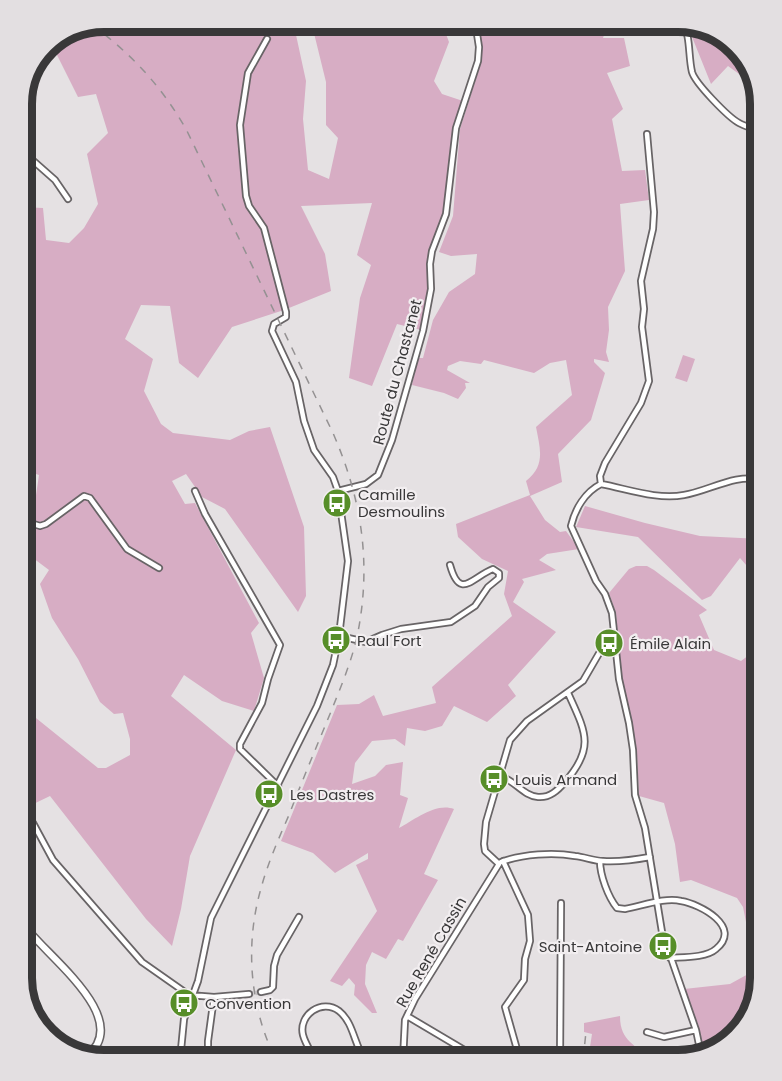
<svg xmlns="http://www.w3.org/2000/svg" width="782" height="1081" viewBox="0 0 782 1081" font-family="Poppins,sans-serif">
<rect width="100%" height="100%" fill="#e5e1e3"/>
<path fill="#d7adc4" d="M103 21H293L306 81 303 119 308 170 329 179 338 138 326 125V82L311 21H441L449 42 434 81 442 94 463 101 455 127 449 165 446 207 428 256 429 292 421 330 397 324 372 386 349 378 360 298 371 265 357 255 372 203 301 206 325 254 331 291 284 310 232 327 198 378 179 363 170 306 141 305 125 339 153 359 144 391 161 424 173 433 230 440 249 431 270 427 304 527 306 596 298 612 225 509 202 497 186 474 172 481 185 504 195 503 259 623 251 633 264 678 254 711 222 701 184 675 171 696 236 750 190 856 181 909 172 946 146 919 50 796 21 810V720L31 714 98 768H106L130 755V739L123 713 114 714 100 702 78 659 52 618 40 584 49 570 21 549V543L42 523 32 522 39 475 21 469V207L43 208 46 240 69 243 84 228 98 204 87 154 108 133 96 94 78 97 50 41Z
M481 21H609L603 38H624L630 66 607 73 623 109 612 119 622 171 645 170 649 200 620 204 625 271 608 307 609 330 606 352 609 362 594 359V362L605 373 591 420 558 454 562 482 530 496 545 520 560 532 566 531 579 549 547 554 539 560 556 570 522 579 524 582 513 602 556 632 508 685 516 696 487 722 454 706 442 726 425 731 407 728 405 746 395 739 372 741 355 763 352 784 375 776 386 765 403 762 400 795 408 798 399 828C414 820 436 802 454 809L424 874 438 880 403 941 398 939 386 959 372 952 366 965 365 984 377 1013H372L354 995 355 985 349 978 342 986 330 981 377 911 356 865 368 859V853L335 873 313 853 281 841 337 705 359 704 374 695 383 716 436 703 432 687 512 616 504 594 508 571 482 559 458 537 456 524 530 495 526 481C546 466 540 448 536 427L572 395 566 360 550 363 534 373 484 360 481 364 460 361 448 366 447 370 470 383H465L466 388 458 399 444 393 412 385 418 358H423L433 320 449 292 475 274 477 254 451 256 439 252 453 216 460 129 480 66Z
M686 22 720 32 750 62 757 87 728 66 711 84Z
M683 355 695 359 687 382 675 378Z
M585 506 645 523 700 536 761 539V582L740 558 711 596 702 600 638 537 576 527Z
M636 566H647L654 570 707 610 699 615 714 650 741 661 761 646V978L750 1019 720 1049 704 1053 698 1024 684 989 730 984 750 973 749 937 743 907 737 898 691 880 680 882 675 844 664 803 639 796 637 755 632 722 621 674 616 613 609 593 629 569Z
M620 1016C620 1044 638 1041 643 1060H588L592 1034 584 1032V1023Z"/>
<g fill="none" stroke-linecap="round" stroke-linejoin="round">
<path stroke="#c3bfc1" stroke-width="4.5" stroke-dasharray="4.5 2" stroke-linecap="butt" d="M249 994 261 992"/>
<g stroke="#686466" stroke-width="8">
<path id="street" d="M682 21C691 36 688 55 692 72 695 83 728 117 739 123 746 127 754 128 761 132
M21 150 55 180 68 199
M761 447 753 403 761 368
M601 484C585 492 575 509 571 526L596 581 605 594 612 613 619 679 629 723 633 750 635 795 645 828 662 932 696 1030 701 1054
M601 484 600 476 605 463 641 403 649 381 642 327 644 309 641 281 653 229 654 212 647 134
M601 484C628 489 657 500 684 495 709 491 736 473 761 480
M195 491 205 514 280 645 268 679 262 703 240 744V749L278 786
M338 491 366 484 378 475 392 440 423 331 431 289 430 264 432 251 446 214 456 128 478 61 479 47 475 21
M21 520 40 526 46 524 84 496 90 498 127 549 159 568
M339 636 366 642 382 635 401 629 451 622 475 606 488 587 499 578V573L493 569C472 577 460 601 450 565
M498 775C515 780 523 796 538 797 550 798 558 790 565 782 596 747 585 731 568 693
M33 823 53 860 142 962 189 995 214 997 249 994
M503 861 528 915 530 941 525 959 524 980 505 1007 520 1060
M600 861C600 875 608 897 617 908L625 909C642 906 665 897 681 901 700 904 743 927 716 949 706 958 683 957 670 958
M501 862C523 854 553 852 575 856 585 857 594 861 603 861 619 862 634 860 650 857
M499 864 485 851 484 844 486 822 510 740 527 721 583 681 601 650 607 647 616 646
M261 992 270 990 273 987 274 966 277 955 299 917
M407 1016 466 1051 471 1052
M647 1032 664 1037 696 1030
M180 1060 184 1019 198 981 211 918 317 706 333 665 339 636 348 561 338 491 333 477 314 450 304 421 296 382 272 331 274 324 286 317V312L264 228 249 206 246 196 240 125 248 73 267 39
M208 1060V1041L214 997
M315 1060C311 1052 305 1043 303 1035 298 1015 322 998 339 1011 354 1023 354 1045 365 1060
M403 1060 405 1020 415 999 499 864
M560 1060 561 903"/>
</g>
<g stroke="#686466" stroke-width="9">
<path id="secondary" d="M21 921C39 951 136 1017 87 1056"/>
</g>
<use href="#street" stroke="#fff" stroke-width="4.5"/>
<use href="#secondary" stroke="#fff" stroke-width="6"/>
<path stroke="#949192" stroke-width="1.5" stroke-dasharray="8 8" stroke-linecap="butt" d="M92 25C132 54 163 88 187 131L333 433C362 500 372 564 357 637 351 663 340 689 330 714 316 748 302 781 289 815 278 840 267 865 260 892 245 947 250 1008 276 1060
M583 1060 586 1032"/>
</g>
<defs>
<g id="bus-disc" transform="scale(1.5)"><circle r="9.5" fill="#578e29" stroke="#f2eef0"/><path d="M-5-6H5V4H4V6H2V4H-2V6H-4V4H-5ZM-3.5-4V0h7V-4ZM-3.5 1.2v1.5H-2V1.2ZM2 1.2v1.5H3.5V1.2Z" fill="#fff"/></g>
</defs>
<g fill-rule="evenodd">
<use href="#bus-disc" x="337" y="503"/>
<use href="#bus-disc" x="336" y="640"/>
<use href="#bus-disc" x="609" y="643"/>
<use href="#bus-disc" x="494" y="779"/>
<use href="#bus-disc" x="269" y="794"/>
<use href="#bus-disc" x="663" y="946"/>
<use href="#bus-disc" x="184" y="1003"/>
</g>
<g text-anchor="middle" dominant-baseline="central" stroke-width="4.5" stroke-linejoin="round" paint-order="stroke">
<g font-size="15" fill="#393839" stroke="#f2eef0">
<text transform="translate(397 372) rotate(-75)">Route du Chastanet</text>
<text transform="translate(431 952) rotate(-60)">Rue René Cassin</text>
</g>
<g font-size="15" fill="#393839" stroke="#f2eef0" text-anchor="start">
<text x="358" y="494">Camille<tspan x="358" dy="17">Desmoulins</tspan></text>
<text x="357" y="640">Paul Fort</text>
<text x="630" y="643">Émile Alain</text>
<text x="515" y="779">Louis Armand</text>
<text x="290" y="794">Les Dastres</text>
<text x="642" y="946" text-anchor="end">Saint-Antoine</text>
<text x="205" y="1003">Convention</text>
</g>
</g>
<path d="M0 0H782V1081H0ZM104 32H678A72 72 0 0 1 750 104V978A72 72 0 0 1 678 1050H104A72 72 0 0 1 32 978V104A72 72 0 0 1 104 32Z" fill="#e3dfe1" fill-rule="evenodd"/>
<path fill="none" stroke="#393839" stroke-width="8" d="M104 32H678A72 72 0 0 1 750 104V978A72 72 0 0 1 678 1050H104A72 72 0 0 1 32 978V104A72 72 0 0 1 104 32Z"/>
</svg>
